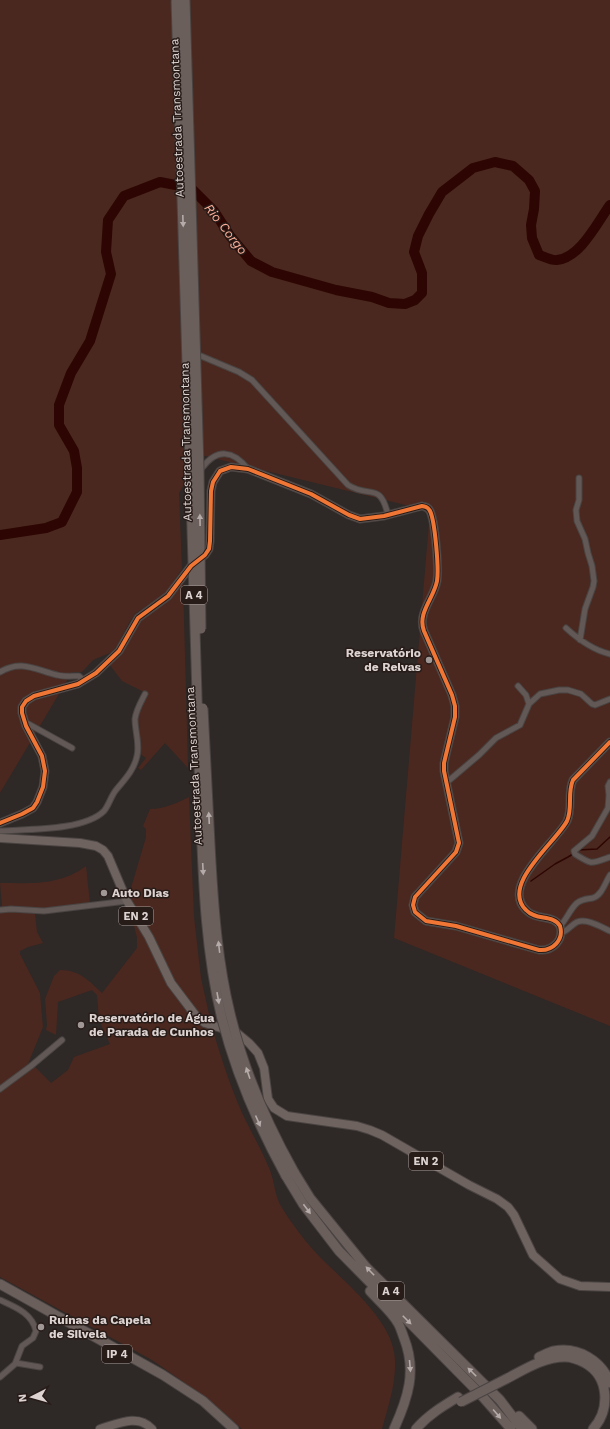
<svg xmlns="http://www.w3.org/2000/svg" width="610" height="1429" viewBox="0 0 610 1429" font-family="'Work Sans',sans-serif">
<rect width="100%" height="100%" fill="#2e2826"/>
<path fill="#4a281f" d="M0 0H610V1026L394 938 430 511 201 455 179 493 182 569 165 594 136 613 130 621 118 644 112 652 93 660 82 672H72L0 793Z
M183 582 188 768 165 743 141 770 138 768 146 758 139 753C140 742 137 730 138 718 139 710 144 702 148 694L122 681 109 664 139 621 156 608 171 598Z
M189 797 194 917 201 978 211 1023 203 1019 181 993 168 970 156 942 134 908 126 892 131 888 146 837V829L143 826 150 809C164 809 177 803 189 797Z
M86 866 90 903 41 910 2 907 0 883C32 883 59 886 86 866Z
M17 911 35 914 37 932 43 943 28 947 20 951V954L40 993 43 1027 28 1064 0 1087V912Z
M133 916C138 925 144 934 149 943 165 974 178 1016 213 1031 222 1060 231 1089 244 1117 252 1134 262 1150 269 1168 275 1181 274 1196 282 1208 292 1224 304 1240 317 1254 343 1281 395 1321 395 1361 396 1384 388 1407 382 1429H242L208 1399 152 1360 0 1277V1092L35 1067 51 1083 68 1070 74 1057 110 1044 99 1020 97 995 92 990 58 1002 56 1035 46 1030 47 1025 45 999 54 976 60 970C80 970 89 981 102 993L137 948V938L132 917Z"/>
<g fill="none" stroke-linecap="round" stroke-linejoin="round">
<path stroke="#2d0603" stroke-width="1.5" d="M578 850 597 849 610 837
M531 881 555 864 568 857 573 854"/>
<path stroke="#2d0603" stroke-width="10" d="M0 535 46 528 62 522 77 492V468L74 451 59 425V405L71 373 90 341 111 274 106 252 108 220 124 196 160 182 191 188 214 211 230 236 251 261 272 272 336 290 372 297 389 303 405 304 415 300 422 293V273L414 252 418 236 429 214 442 192 473 168 495 162 513 166 529 180 535 191 534 209 531 225 532 238 539 255C545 257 552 261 557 260 580 258 597 223 610 205"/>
<g stroke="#494442" stroke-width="7">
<path id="street" d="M201 356 239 372 252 380 348 485C370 499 380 481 388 515
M202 468C217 448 233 450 248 469
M579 478V500L576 510 577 521 585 539 588 553 592 566 594 581 593 587 585 609 580 640
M566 628C579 640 593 650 610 654
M0 672C21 659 36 670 57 675 64 677 72 676 79 676L84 681
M518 686 526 695 529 704
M25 722 72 748
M610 782 608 786 609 795 608 808 592 836 574 851 575 854C592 865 591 864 610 857
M446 783 479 755 496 738 520 725 529 704 540 694 559 690H568L581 694 592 704 595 705 610 699
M0 831C27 829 84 831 104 811 109 805 111 796 116 790 125 779 134 770 137 756 140 743 135 732 135 719 136 710 141 702 145 694
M0 910 11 909 44 911 127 901
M560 926C567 919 570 909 577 903 582 899 588 899 593 898 602 895 605 883 610 875
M561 933C568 931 571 925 577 922 587 918 601 927 610 931
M0 1089 31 1066 62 1040
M0 1300C15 1307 32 1313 36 1331L33 1338 22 1346 15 1364 0 1377
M16 1363 40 1367"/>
</g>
<g stroke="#494442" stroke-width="9">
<path id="secondary" d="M0 823 22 814 33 808 37 802 43 787 45 771 42 756 26 726 22 713V707L26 701 34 696 78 684 96 673 119 651 138 618 168 596 191 566 205 555 209 549 210 541 211 491 213 482 220 471 231 467 248 469 311 494 349 515 360 519 384 516 422 506C426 507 428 507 430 511 435 521 439 569 437 581 434 598 417 613 424 631L452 695 455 706V717L444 763V771L459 843 456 852 415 897 413 905 415 912 426 921 456 926 539 950C553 951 564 940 560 926 553 914 536 921 526 910 500 885 556 842 567 821 573 808 567 793 573 780L610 742"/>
</g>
<g stroke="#494442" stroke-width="10">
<path id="primary" d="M0 838 80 843 96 846 103 850 108 856 127 901 149 937 171 983 196 1016 205 1023 237 1033 249 1043 258 1053 264 1068 268 1099 274 1108 287 1116 357 1126 370 1130 382 1135 469 1185 497 1199 508 1207 514 1215 533 1255 560 1279 580 1286 610 1287
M100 1429C117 1424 138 1413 152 1429"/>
</g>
<g stroke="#494442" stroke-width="11">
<path id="highway" d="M294 1172 310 1198 366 1267 500 1400 522 1429
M286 1176 303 1204 339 1251 482 1396 511 1429
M0 1284 163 1375 203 1401 234 1429
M370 1291C379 1301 392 1312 398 1323 401 1328 402 1333 404 1338 417 1371 408 1398 394 1429
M539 1357C544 1355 549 1352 554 1351 578 1346 602 1361 610 1383
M508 1378C525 1369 544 1357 565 1357 572 1357 579 1360 585 1363 610 1377 610 1410 593 1429
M519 1416 532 1429
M416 1429C428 1415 443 1406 458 1397"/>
</g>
<use href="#street" stroke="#625856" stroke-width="5"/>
<use href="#secondary" stroke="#675b58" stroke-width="7"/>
<use href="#primary" stroke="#6f635f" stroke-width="8"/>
<use href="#highway" stroke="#6b5f5c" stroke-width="9"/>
<g stroke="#494442" stroke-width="11" stroke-linecap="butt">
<path id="highway-bridge" d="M176 0 200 795C203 870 204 946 222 1019 236 1074 259 1127 286 1176
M185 0 199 468 201 629
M203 708C206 760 208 811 211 862 214 913 218 964 230 1013 243 1068 266 1122 294 1172
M461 1402 508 1378"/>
</g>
<use href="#highway-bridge" stroke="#6b5f5c" stroke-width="9"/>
<g stroke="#281c19" stroke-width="6">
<path id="cycleway" d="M0 823 22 814 33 808 37 802 43 787 45 771 42 756 26 726 22 713V707L26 701 34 696 78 684 96 673 119 651 138 618 168 596 191 566 205 555 209 549 210 541 211 491 213 482 220 471 231 467 248 469 311 494 349 515 360 519 384 516 422 506C426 507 428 507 430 511 435 521 439 569 437 581 434 598 417 613 424 631L452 695 455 706V717L444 763V771L459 843 456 852 415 897 413 905 415 912 426 921 456 926 539 950C553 951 564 940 560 926 553 914 536 921 526 910 500 885 556 842 567 821 573 808 567 793 573 780L610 742"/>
</g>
<use href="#cycleway" stroke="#f07635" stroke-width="4"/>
</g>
<defs><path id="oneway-solid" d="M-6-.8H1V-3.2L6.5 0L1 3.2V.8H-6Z"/></defs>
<g fill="#b5aba9">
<use href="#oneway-solid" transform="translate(183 221) rotate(88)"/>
<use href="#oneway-solid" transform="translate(200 520) rotate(-91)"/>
<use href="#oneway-solid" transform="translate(209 818) rotate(-93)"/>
<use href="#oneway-solid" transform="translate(203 869) rotate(87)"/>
<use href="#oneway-solid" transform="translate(219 947) rotate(-97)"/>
<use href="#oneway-solid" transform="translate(218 998) rotate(80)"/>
<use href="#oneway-solid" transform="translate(248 1073) rotate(-109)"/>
<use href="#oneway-solid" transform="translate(258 1121) rotate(66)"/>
<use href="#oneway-solid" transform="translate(307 1209) rotate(53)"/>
<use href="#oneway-solid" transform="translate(370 1271) rotate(-134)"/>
<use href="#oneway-solid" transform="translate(407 1320) rotate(45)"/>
<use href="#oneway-solid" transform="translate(410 1366) rotate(85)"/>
<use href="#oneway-solid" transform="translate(472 1372) rotate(-135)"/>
<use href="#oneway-solid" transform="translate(497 1414) rotate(49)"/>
</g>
<g fill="#a09896" stroke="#281c19" stroke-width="1.5">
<circle cx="429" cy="660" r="4"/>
<circle cx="104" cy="893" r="4"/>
<circle cx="81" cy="1025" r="4"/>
<circle cx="41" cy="1327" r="4"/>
</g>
<g text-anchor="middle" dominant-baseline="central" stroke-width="3" stroke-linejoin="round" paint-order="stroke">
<g fill="#281c19" stroke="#a79d9a" stroke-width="1">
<rect x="181" y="586" width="26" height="18" rx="3"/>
<rect x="119" y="907" width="34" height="18" rx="3"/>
<rect x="409" y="1152" width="34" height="18" rx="3"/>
<rect x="378" y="1282" width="26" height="18" rx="3"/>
<rect x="102" y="1345" width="30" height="18" rx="3"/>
</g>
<g font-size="11" font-weight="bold" fill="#ddd4d2">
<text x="194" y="595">A 4</text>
<text x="136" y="916">EN 2</text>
<text x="426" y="1161">EN 2</text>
<text x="391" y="1291">A 4</text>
<text x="117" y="1354">IP 4</text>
</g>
<g font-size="12" fill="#ddd4d2" stroke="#281c19">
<text transform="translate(177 118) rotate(-92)">Autoestrada Transmontana</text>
<text transform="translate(186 442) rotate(-91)">Autoestrada Transmontana</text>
<text transform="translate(194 766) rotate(-93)">Autoestrada Transmontana</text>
</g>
<g font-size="12" font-weight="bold" fill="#ddd4d2" stroke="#281c19" text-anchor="start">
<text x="421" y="653" text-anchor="end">Reservatório<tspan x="421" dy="14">de Relvas</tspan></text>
<text x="112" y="893">Auto Dias</text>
<text x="89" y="1018">Reservatório de Água<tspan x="89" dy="14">de Parada de Cunhos</tspan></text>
<text x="49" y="1320">Ruínas da Capela<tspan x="49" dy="14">de Silvela</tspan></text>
</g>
<g font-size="13" font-style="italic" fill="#fdaf9a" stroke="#281c19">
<text transform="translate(226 229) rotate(52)">Rio Corgo</text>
</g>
</g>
<g transform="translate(32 1397) rotate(264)" stroke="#281c19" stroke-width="3" paint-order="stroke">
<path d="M0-3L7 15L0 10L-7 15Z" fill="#ddd4d2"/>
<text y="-6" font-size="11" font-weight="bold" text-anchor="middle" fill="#ddd4d2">N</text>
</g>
</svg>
